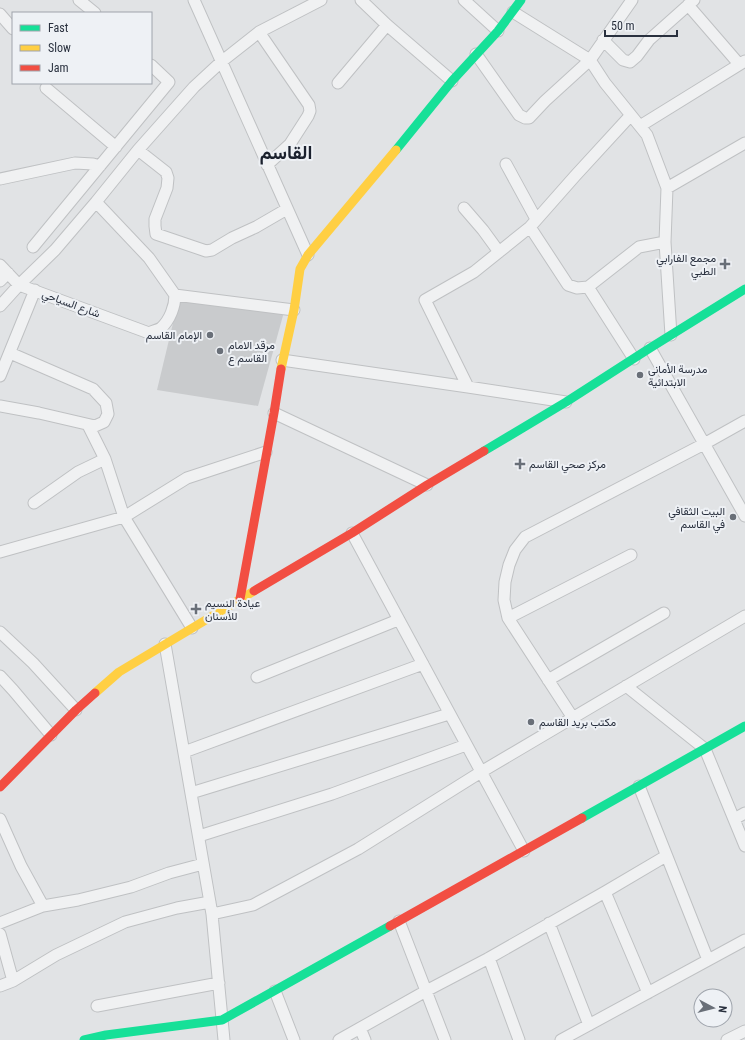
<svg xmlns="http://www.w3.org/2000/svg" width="745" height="1040" viewBox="0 0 745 1040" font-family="'Roboto Condensed',Vazirmatn,sans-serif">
<rect width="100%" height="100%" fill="#e1e3e5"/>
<path fill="#c9cbcd" d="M179 298 284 312 258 406 157 390Z"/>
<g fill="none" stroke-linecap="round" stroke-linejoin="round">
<g stroke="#bfc1c3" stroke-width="13">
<path id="street" d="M79 0 95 13
M194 0 308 255
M361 0 387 25 452 81
M464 0 498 31
M688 5 739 64
M513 12 590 60 605 83 647 135 667 188 665 242 671 335
M0 14 13 29
M259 32 309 105 310 111 308 116 290 144 267 165
M603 40 623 60 630 62 637 56 649 40 694 0
M476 54 519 115 525 118H529L545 101 590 60 632 0
M338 83 387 25
M46 88 116 147
M640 126 745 61
M138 150 166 172 168 178 167 188 155 219V226L156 234 206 251 212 250 232 238 256 227 287 209
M506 164 536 219
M0 179 75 163 93 164 100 166
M667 188 745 143
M464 208 483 230 499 252
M530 227 568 285 577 288 588 287 639 247 665 242
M33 247 169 82 151 65
M0 265 19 285 149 333C153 331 158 330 161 328 170 320 175 306 175 295L149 258 96 202
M0 281 8 273
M588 287 634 359
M175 295 294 310
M0 306 19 285 55 250 96 202 138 150 194 87 221 62 259 32 321 0
M650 348 745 516
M282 360 468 387 566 402
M0 376 35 290
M468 387 425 300 474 272 530 227 575 176 631 115
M0 406 39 413 95 426 104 422 108 414 106 403 93 389 10 353
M274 413 427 485
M88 425 105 459 124 517 192 628
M34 503 78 472 105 459
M352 533 524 851
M0 552 124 517 187 478 266 452
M508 618 631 555
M0 632 33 663 76 710
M165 644 212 914 224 1040
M0 676 13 690 51 735
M257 677 398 620
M548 680 664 613
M626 686 705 749 745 846
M573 718 508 618 504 600 505 582 509 565 515 550 525 537 704 444 745 421
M184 752 423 664
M639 786 708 960
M191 793 449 714
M0 819 21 866 43 906
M734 819 745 813
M199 836 332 794 466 745
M605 892 648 993
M212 914 253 905 358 849 481 772 745 616
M399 921 445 1040
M0 923 43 906 78 900 131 887 169 873 203 864
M549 923 589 1025
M0 934 13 981
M489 958 519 1040
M0 986 13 981 56 955 125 922 177 908 210 902
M275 991 294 1040
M97 1006 219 983
M360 1028 365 1040
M339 1040 426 991 489 958 605 892 666 856
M561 1040 745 940
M727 1040 745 1031"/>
</g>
<use href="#street" stroke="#f0f1f2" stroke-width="11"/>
<path stroke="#16e098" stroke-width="9" d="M396 150 452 81 498 31 521 0
M484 451 566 402 650 348 745 289
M582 818 745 726
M84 1040 106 1035 222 1020 390 926"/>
<path stroke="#ffcf43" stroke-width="9" d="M281 369 294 310 300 269 308 255 396 150
M95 693 119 672 254 591"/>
<path stroke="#f24e42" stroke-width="9" d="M254 591 352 533 427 485 484 451
M240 599 274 413 281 369
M0 787 76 710 95 693
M390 926 582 818"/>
</g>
<g fill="#696f78" stroke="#eef1f5" stroke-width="1.5">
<path d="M723 258h4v4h4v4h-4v4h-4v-4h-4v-4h4z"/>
<circle cx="210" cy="335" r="4"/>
<circle cx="220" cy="351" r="4"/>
<circle cx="640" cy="375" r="4"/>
<path d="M518 458h4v4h4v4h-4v4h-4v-4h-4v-4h4z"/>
<circle cx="733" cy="517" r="4"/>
<path d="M194 603h4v4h4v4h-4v4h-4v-4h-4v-4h4z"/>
<circle cx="531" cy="722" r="4"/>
</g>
<g text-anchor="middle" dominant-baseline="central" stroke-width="4" stroke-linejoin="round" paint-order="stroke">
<g font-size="11" fill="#29303e" stroke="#eef1f5" text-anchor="start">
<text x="716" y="258" text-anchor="end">مجمع الفارابي<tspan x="716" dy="13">الطبي</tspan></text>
<text x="202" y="335" text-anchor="end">الإمام القاسم</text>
<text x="228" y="345">مرقد الامام<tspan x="228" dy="13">القاسم ع</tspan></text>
<text x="648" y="369">مدرسة الأماني<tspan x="648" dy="13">الابتدائية</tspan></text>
<text x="529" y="464">مركز صحي القاسم</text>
<text x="725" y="511" text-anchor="end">البيت الثقافي<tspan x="725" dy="13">في القاسم</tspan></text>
<text x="205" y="603">عيادة النسيم<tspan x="205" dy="13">للأسنان</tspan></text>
<text x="539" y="722">مكتب بريد القاسم</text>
</g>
<g font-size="11" fill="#29303e" stroke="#eef1f5">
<text transform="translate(71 304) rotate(20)">شارع السياحي</text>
</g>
<g font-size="19" font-weight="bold" fill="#1b212e" stroke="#eef1f5">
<text x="286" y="152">القاسم</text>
</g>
</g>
<rect x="12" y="12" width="140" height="72" fill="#eef1f5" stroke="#9fa4ac"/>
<rect x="20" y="25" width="20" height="6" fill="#16e098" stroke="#9fa4ac"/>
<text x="48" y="32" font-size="12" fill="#29303e">Fast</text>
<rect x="20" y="45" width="20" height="6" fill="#ffcf43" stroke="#9fa4ac"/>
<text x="48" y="52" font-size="12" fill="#29303e">Slow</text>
<rect x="20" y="65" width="20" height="6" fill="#f24e42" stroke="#9fa4ac"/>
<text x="48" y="72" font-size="12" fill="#29303e">Jam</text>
<g transform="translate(713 1008) rotate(97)"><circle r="19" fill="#eef1f5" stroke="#9fa4ac"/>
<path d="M0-3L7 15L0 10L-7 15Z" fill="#696f78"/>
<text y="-6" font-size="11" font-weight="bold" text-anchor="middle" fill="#29303e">N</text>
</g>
<path d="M605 30v6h72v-6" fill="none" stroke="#29303e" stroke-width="2"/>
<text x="611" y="30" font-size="12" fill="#29303e" stroke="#eef1f5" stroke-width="3" paint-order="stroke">50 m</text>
</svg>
